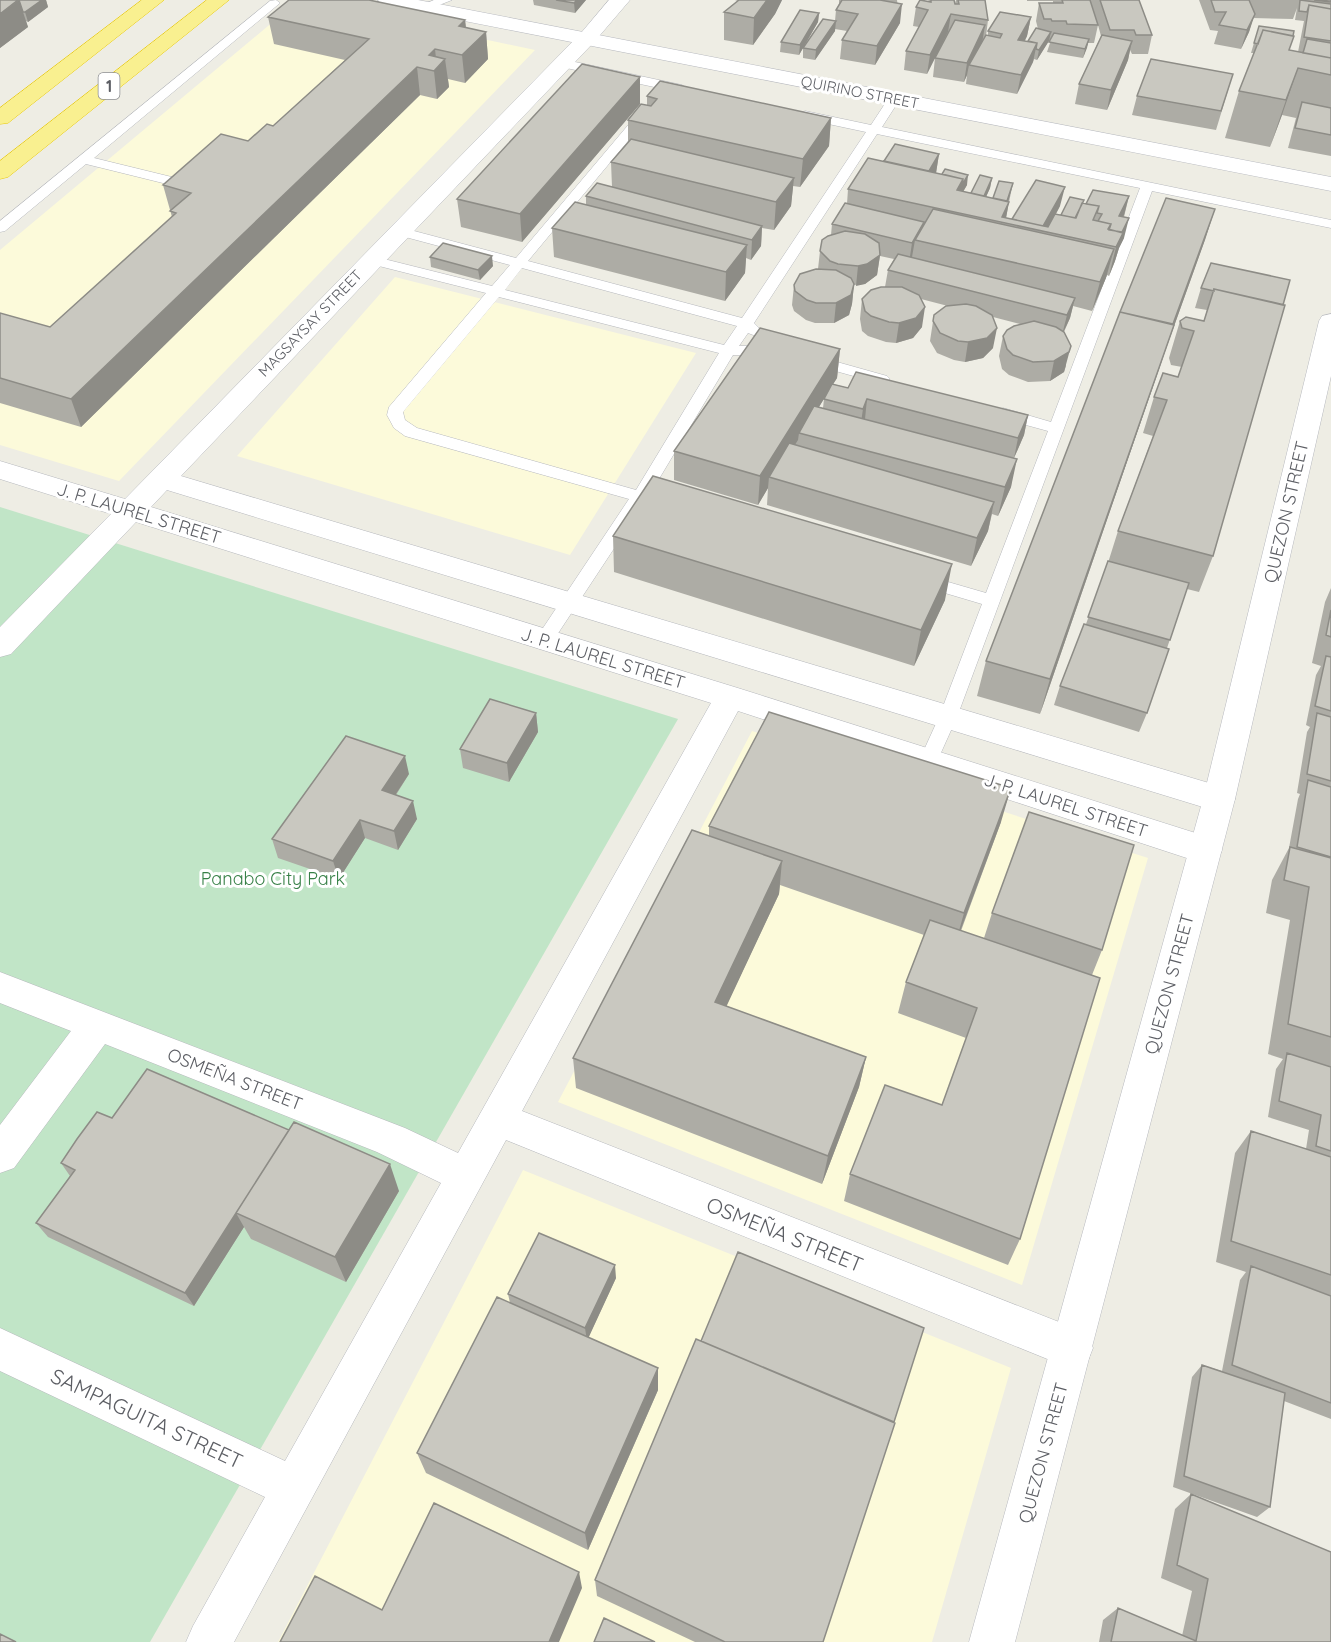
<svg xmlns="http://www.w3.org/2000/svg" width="1331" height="1642" viewBox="0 0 1331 1642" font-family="Quicksand,sans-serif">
<rect width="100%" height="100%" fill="#eeede4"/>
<path fill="#fcfada" d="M299 0 535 50 119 481 0 445V250Z
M395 277 696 353 570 555 237 456Z
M752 731 1148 858 1022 1285 558 1102Z
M523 1170 1011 1368 932 1642H278Z"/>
<path fill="#c1e5c7" d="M0 507 678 719 150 1642H0Z"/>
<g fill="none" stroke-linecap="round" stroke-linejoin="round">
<g stroke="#b6b8bd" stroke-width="1">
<path id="lane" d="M434 0H452L424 11 418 7Z
M270 1 276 0 280 3 94 158 184 180 186 183 184 186 179 187 86 164 5 231 0 232V221Z
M561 59 682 85 688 89 682 93 557 66V60Z
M894 95 900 99 882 127 1331 220V228L1152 191 957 717 935 766 928 768 921 766 919 761 939 717 982 604 918 585 915 581 918 577 924 575 986 593 1048 431 997 417 995 413 1003 408 1051 422 1140 188 877 134 754 323 763 332 756 336 748 333 739 346 769 345 776 350 769 355H733L650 494 672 500 674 504 672 508 666 510 644 503 551 644 545 645 539 644 536 639 539 634 629 499 405 436 394 428 387 415 389 407 486 293 367 263 365 260 372 256 492 286 510 265 394 234 392 231 399 227 516 258 640 111H648L650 114 648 117 528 261 742 318 866 132 805 119 799 115 805 111 871 125 890 96ZM522 268 737 326 724 345 505 290ZM499 297 719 353 636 490 417 428 405 420 403 412Z
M812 355 887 376 890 379 882 384 807 363 804 360Z"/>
</g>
<g stroke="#b6b8bd" stroke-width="1">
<path id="street" d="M609 0H630L595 41 181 476 1219 786 1231 790 1235 799 1231 808 1219 812 167 490 151 507 741 689 1205 836 1217 840 1222 850 1217 860 1205 864 738 711 522 1111 1087 1333 1093 1348 1087 1363 1072 1369 506 1140 234 1642H186L193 1626 265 1497 0 1371V1328L285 1461 441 1183 377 1152 105 1044 14 1168 0 1173V1125L71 1031 0 1003V972L405 1128 458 1153 711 703 136 522 11 654 0 657V627L111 514 0 479V461L125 499 581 33Z"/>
</g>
<g stroke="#b7b9bf" stroke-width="1">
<path id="secondary" d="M378 0H418L1331 177V191L388 6 381 4Z
M1331 314V376L1235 799 1015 1642H969L1203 799 1319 321 1322 316Z"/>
</g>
<g stroke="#e9c908" stroke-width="1">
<path id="highway" d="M142 0H164L8 123 0 124V108Z
M207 0H229L8 177 0 179V161Z"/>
</g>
<use href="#lane" fill="#fff" fill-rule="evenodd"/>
<use href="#street" fill="#fff" fill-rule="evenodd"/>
<use href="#secondary" fill="#fff" fill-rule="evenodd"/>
<use href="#highway" fill="#f9f090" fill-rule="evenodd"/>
</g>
<path fill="#adaca5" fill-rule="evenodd" d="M0 0H46L48 7 28 22 26 21 28 27 0 48Z
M533 0H586L575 13 534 5Z
M735 0H782L775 14 753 45 724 40V12L738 1Z
M839 0H897L900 23 875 65 840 59 842 40 847 31 835 29V31L815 60 803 58V48L835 21 836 10 839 4Z
M929 0H954L955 4 956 0H985L988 20 986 36 988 35V31L1031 17 1027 36 1025 41H1028L1038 29 1036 21 1039 3H1053V1H1027V0H1139L1152 35 1148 54H1132L1130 50 1128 60 1107 110 1075 104 1079 84 1101 36 1098 25 1094 43H1088L1083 58 1047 52 1051 40H1049L1037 60 1034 59 1033 62 1017 94 966 84 967 75 964 82 933 77 935 58 948 32 927 74 904 70 906 51 919 27 913 26 916 7 928 1Z
M1199 0H1331V156L1288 148 1296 118 1282 115 1270 147 1225 138 1239 91 1254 53H1251L1259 26 1290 50 1298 52 1304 21 1295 20 1297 8 1293 19 1253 18 1249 32 1241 49 1214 44 1218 31 1210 30Z
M819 13 818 22 799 55 780 52 781 42Z
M268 17 465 20 466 28 486 32 488 59 465 83 448 79 449 87 437 99 420 95 81 427 0 403V313L50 327 172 217 163 185 248 141 273 126 345 60 274 44Z
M1233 74 1216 130 1132 115 1137 96Z
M640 77V104L522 242 461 227 457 199Z
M647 96 831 118 829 146 800 187 793 186 791 206 774 230 762 228 761 246 751 260 746 258 745 273 725 301 554 257 552 228 586 205V196L612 187 611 162 628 143V120L647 105Z
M939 154 936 173 967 185 963 192 971 193 992 178 990 188 986 197 993 198 1013 183 1009 202 1006 218 1012 219 1060 206 1056 214 1061 215 1084 200 1083 203 1086 204 1129 196 1124 217V238L1119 248 1115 261 1109 276 1107 275 1092 311 1073 306 1070 318 1064 332 1066 366 1064 372 1050 381 1028 382 1009 375 1002 369 999 356 1003 336 1020 324 993 317V348L983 358 965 362 954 360 937 353 930 341 934 315 948 306 921 299 922 327 913 338 896 343 886 342 868 336 862 331 860 319 862 299 885 287 888 270 894 259 880 256 877 275 865 284 854 285 852 304 849 315 834 323H815L806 320 794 311 792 305 794 285 818 269 820 251 831 235 832 224 847 204 848 189 884 161Z
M1206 237 1168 343 1040 714 977 696 986 661Z
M430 257 493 266 480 280 431 267Z
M1290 280 1213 556 1199 592 1187 589 1167 648 1147 713 1139 732 1054 705 1060 686 1086 624 1107 566 1118 531 1153 436 1143 433 1154 397 1178 377 1182 367 1171 365 1169 358 1180 321H1204L1207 310 1195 308 1201 288Z
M840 349 837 378 833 384 848 388 1028 415 1024 435 1014 458 1011 487 998 516 992 514 988 531 971 566 767 505 768 488 758 505 674 480V451ZM825 397 824 399 823 408 819 407Z
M613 536 945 600 914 666 614 572Z
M1331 588V1419L1284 1401 1270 1507 1257 1517 1173 1487 1192 1377 1202 1365 1222 1371 1240 1280 1246 1272 1216 1262 1235 1153 1251 1131 1306 1149 1309 1130 1268 1117 1276 1069 1283 1059 1268 1054 1290 920 1266 913 1272 880 1289 848 1298 799 1300 794 1297 793 1307 732 1310 727 1306 725 1316 675 1321 666 1312 663 1325 602Z
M536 713 538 732 509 782 463 768 460 749Z
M409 774 396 795 417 819 398 850 365 838 339 879 278 858 272 839Z
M1001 822 961 931 984 938 992 913 1102 950 1092 975 1020 1239 1008 1265 844 1201 850 1174 942 1105 966 1038 898 1013 906 982 924 935 780 885 779 894 726 1006 866 1057 859 1087 822 1184 576 1088 573 1058 709 836V826Z
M112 1118 399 1191 346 1282 251 1239 244 1227 194 1306 48 1237 36 1223 70 1176 61 1163Z
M616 1278 588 1338 658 1390 588 1550 426 1473 417 1453 510 1303 508 1294Z
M701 1341 823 1642H695L597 1596 595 1580Z
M1191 1494 1331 1642H1099L1103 1620 1118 1608 1182 1636 1192 1591 1161 1578 1175 1509Z"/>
<path fill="#8d8c86" d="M19 0 28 27 0 48V14Z
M42 0H46L48 7 28 22 25 12Z
M577 0H586L575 13 574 3Z
M767 0H782L775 14 753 45 754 18Z
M902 4 900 23 875 65 877 46Z
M819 13 818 22 799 55 800 45Z
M951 14 948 32 927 74 930 55Z
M1255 14 1249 32 1241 49 1247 30Z
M1031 17 1027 36 1015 59 1018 40Z
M465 20 468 48 459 26Z
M836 21 835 31 815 60 816 50Z
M985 25 982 44 969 65 967 75 964 82 967 63Z
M486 32 488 59 465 83 462 55Z
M1051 32 1049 41 1037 60 1039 50Z
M1089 39 1087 48 1083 58 1085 49Z
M1132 41 1128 60 1107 110 1111 90Z
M1037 43 1033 62 1017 94 1021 75Z
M435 49 437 68 445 59 449 87 437 99 434 71 429 55Z
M417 67 420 95 81 427 71 399Z
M1298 68 1282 115 1270 147 1286 100Z
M640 77V104L522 242 520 214Z
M831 118 829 146 800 187 803 159Z
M939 154 936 173 925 178Z
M968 175 967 185 961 195 957 190 963 179Z
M794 178 791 206 774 230 776 202Z
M992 178 990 188 977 217V211Z
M1013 183 1007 206 1009 202 1005 223 1002 222 1001 225 1002 217Z
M1065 187 1060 206 1046 232 1041 229Z
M1129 196 1124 215 1114 235 1119 216Z
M1215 209 1206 237 1168 343 1040 714 1050 679 1172 328Z
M1129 218 1124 238 1119 248 1115 261 1109 276 1118 239Z
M924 222 915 240 912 257 909 263 912 243Z
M762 226 761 246 751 260 752 240Z
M747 245 745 273 725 301 726 272Z
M1114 249 1106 278 1092 311 1100 282Z
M880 255 877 275 865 284 856 286 858 266Z
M492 256 493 266 480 280 478 270Z
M854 284 852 304 849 315 834 323 836 303Z
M1075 298 1070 318 1062 335 1067 315Z
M925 307 922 327 913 338 896 343 899 323Z
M997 328 993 348 983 358 965 362 968 342Z
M1071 346 1064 372 1050 381 1054 361Z
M840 349 837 378 802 434 799 433 798 440 774 478 769 477 768 488 758 505 760 476Z
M867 399 865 419 860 429 863 409Z
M1028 415 1024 435 1014 458 1018 438Z
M1017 459 1011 487 998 516 1005 487Z
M994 502 988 531 971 566 977 538Z
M952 564 945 600 914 666 921 630Z
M536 713 538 732 509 782 507 763Z
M405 756 409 774 386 809 382 790Z
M1011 788 1001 822 955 945 964 913Z
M413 801 417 819 398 850 394 831Z
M360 820 365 838 339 879 333 861Z
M782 861 779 894 714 1033 715 1002Z
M866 1057 859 1087 822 1184 828 1156Z
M289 1130 236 1213 244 1227 194 1306 185 1293Z
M390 1164 399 1191 346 1282 335 1257Z
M615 1265 616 1278 587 1341 585 1328Z
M658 1368V1390L588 1550 585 1533Z
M579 1572 582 1588 559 1642H549Z"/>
<path fill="#c9c8c0" stroke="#8d8c86" stroke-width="1.5" d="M0 0H18L0 14Z
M19 0H42L25 12H23Z
M289 0H369L465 20 459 26 486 32 462 55 435 49 429 55 445 59 434 71 417 67 71 399 0 378V313L50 327 176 213 170 211 191 193 163 185 221 134 248 141 267 124 273 126 369 39 268 17Z
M556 0H577L574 3Z
M739 0H767L754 18 724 12Z
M842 0H880L902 4 877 46 842 40 858 14 836 10Z
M920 0 931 2V0H954L955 4H959L958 0H985L988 20 951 14 930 55 906 51 928 10 916 7Z
M1062 0H1090L1098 25 1067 24 1066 21H1052L1051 19H1044L1039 3H1063Z
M1100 0H1139L1152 35H1136L1134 30H1110Z
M1211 0H1249L1255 14 1247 30 1219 25 1226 12H1215Z
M1300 0 1331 4V9L1309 5 1307 12 1299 11Z
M1314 0H1331V2Z
M1309 5 1331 9V41L1304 37Z
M800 10 819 13 800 45 781 42Z
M1000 12 1031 17 1018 40 1037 43 1021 75 969 65 986 35 1000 38 1002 34 988 31Z
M823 19 836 21 816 50 803 48Z
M955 20 985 25 967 63 935 58Z
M1259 26 1294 31 1293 36 1263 30 1258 44 1254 43Z
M1036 28 1051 32 1039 50 1036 49 1037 43 1028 41Z
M1263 30 1294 36 1289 50 1331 58V75L1298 68 1286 100 1239 91Z
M1054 33 1089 39 1085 49 1049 42Z
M1102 35 1132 41 1111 90 1079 84Z
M1307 39 1331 43V58L1303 53Z
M1151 59 1233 74 1221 111 1137 96Z
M582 64 640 77 520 214 457 199Z
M660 81 831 118 803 159 628 120 641 104 651 106 657 99 647 96Z
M1302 102 1331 108V135L1295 128Z
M631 139 794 178 776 202 611 162Z
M895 144 939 154 929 171 884 161Z
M868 158 963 179 957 190 1009 202 1002 217 1048 227 1055 214 1076 218 1082 203 1099 206 1093 220 1111 224 1108 229 1123 233 1116 247 848 189Z
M945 169 968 175 962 185 963 179 942 174Z
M980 175 992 178 984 196 971 193Z
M1036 180 1065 187 1043 226 1012 219Z
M999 181 1013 183 1007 201 993 198Z
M597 183 762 226 752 240 586 196Z
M1093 190 1129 196 1119 216 1129 218 1122 232 1109 230 1111 224 1098 221 1102 214 1097 213 1099 206 1086 204Z
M1070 197 1084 200 1075 218 1061 215Z
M1166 198 1215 209 1173 324 1120 312Z
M575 202 747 245 726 272 552 228Z
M845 203 924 222 912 243 832 224Z
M933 209 1114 249 1100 282 915 240Z
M845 231 865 234 879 243 880 255 867 264 858 266 838 264 830 261 820 251 822 240 828 236Z
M443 243 492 256 478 270 430 257Z
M898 254 1075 298 1067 315 888 270Z
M1211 263 1290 280 1283 305 1214 289V291L1201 288Z
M816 269 836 270 851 278 854 284 851 295 836 303H816L807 300 795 291 794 285 800 274Z
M881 287H902L919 295 925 307 916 318 899 323 889 322 871 316 865 311 862 299 871 290Z
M1214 289 1285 305 1213 556 1118 531 1167 400 1154 397 1163 373 1178 377 1194 331 1182 328 1180 321 1186 317 1204 321Z
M966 304 976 306 992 315 997 328 987 338 968 342 958 341 940 333 933 321 934 315 946 306Z
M1120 312 1174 325 1050 679 986 661Z
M1034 321 1056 327 1064 332 1071 346 1069 352 1054 361 1033 362 1013 355 1007 349 1003 336 1007 330 1014 326Z
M760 328 840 349 760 476 674 451Z
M856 372 1028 415 1018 438 867 399 863 409 824 399 832 384 848 388Z
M814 406 1017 459 1005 487 799 433Z
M789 443 994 502 977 538 769 477Z
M653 476 952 564 921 630 613 536Z
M1108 561 1189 583 1170 640 1088 617Z
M1331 610V637L1326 635Z
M1084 624 1169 649 1147 713 1060 686Z
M1326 656 1331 657V711L1315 706Z
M490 699 536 713 507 763 460 749Z
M769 712 1011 788 964 913 709 826Z
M1317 713 1331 717V781L1307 774Z
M346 736 405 756 382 790 413 801 394 831 360 820 333 861 272 839Z
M1308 780 1331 787V857L1297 847Z
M1029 812 1134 845 1102 950 992 913Z
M692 830 782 861 715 1002 866 1057 828 1156 573 1058Z
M1290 847 1331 858V1037L1288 1024 1309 887 1284 880Z
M930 920 1100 978 1020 1239 850 1174 885 1085 942 1105 977 1008 906 982Z
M1287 1053 1331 1067V1151L1316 1146 1321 1115 1279 1101Z
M147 1069 289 1130 185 1293 36 1223 75 1170 61 1163 77 1139 97 1112 112 1118Z
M294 1122 390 1164 335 1257 236 1213Z
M1251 1131 1331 1157V1275L1231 1241Z
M539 1233 615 1265 585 1328 508 1294Z
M738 1252 924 1328 894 1422 701 1341Z
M1251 1266 1331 1296V1403L1232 1365Z
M497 1297 658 1368 585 1533 417 1453Z
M696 1339 895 1423 823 1642H725L595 1580Z
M1202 1365 1285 1393 1270 1507 1184 1476Z
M1191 1494 1331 1552V1642H1111L1118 1608 1196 1641 1208 1579 1177 1565Z
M434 1503 579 1572 549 1642H280L315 1576 382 1610Z
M604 1618 655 1642H594Z
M0 1634 16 1642H0Z"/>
<g text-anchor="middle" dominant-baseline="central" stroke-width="6" stroke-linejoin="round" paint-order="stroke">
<g font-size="15" fill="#5c5e64" stroke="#fff">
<text transform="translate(860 92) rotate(11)">QUIRINO STREET</text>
<text transform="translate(310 323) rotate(-46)">MAGSAYSAY STREET</text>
</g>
<rect fill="#fff" stroke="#8d8e92" stroke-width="1.5" x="98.5" y="73" width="21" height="26" rx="4.5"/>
<g font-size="16" font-weight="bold" fill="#5c5e64">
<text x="109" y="86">1</text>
</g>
<g font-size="18" fill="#5c5e64" stroke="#fff">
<text transform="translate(1286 512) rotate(-77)">QUEZON STREET</text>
<text transform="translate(139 513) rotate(17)">J. P. LAUREL STREET</text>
<text transform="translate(603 658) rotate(17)">J. P. LAUREL STREET</text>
<text transform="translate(1066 805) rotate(18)">J. P. LAUREL STREET</text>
<text transform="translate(1169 984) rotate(-75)">QUEZON STREET</text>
<text transform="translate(235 1079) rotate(21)">OSMEÑA STREET</text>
<text transform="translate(1043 1453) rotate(-75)">QUEZON STREET</text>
</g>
<g font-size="18" fill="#378047" stroke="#fff">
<text x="273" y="878">Panabo City Park</text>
</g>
<g font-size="21" fill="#5c5e64" stroke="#fff">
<text transform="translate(785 1234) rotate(22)">OSMEÑA STREET</text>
<text transform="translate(147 1418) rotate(25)">SAMPAGUITA STREET</text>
</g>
</g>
</svg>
